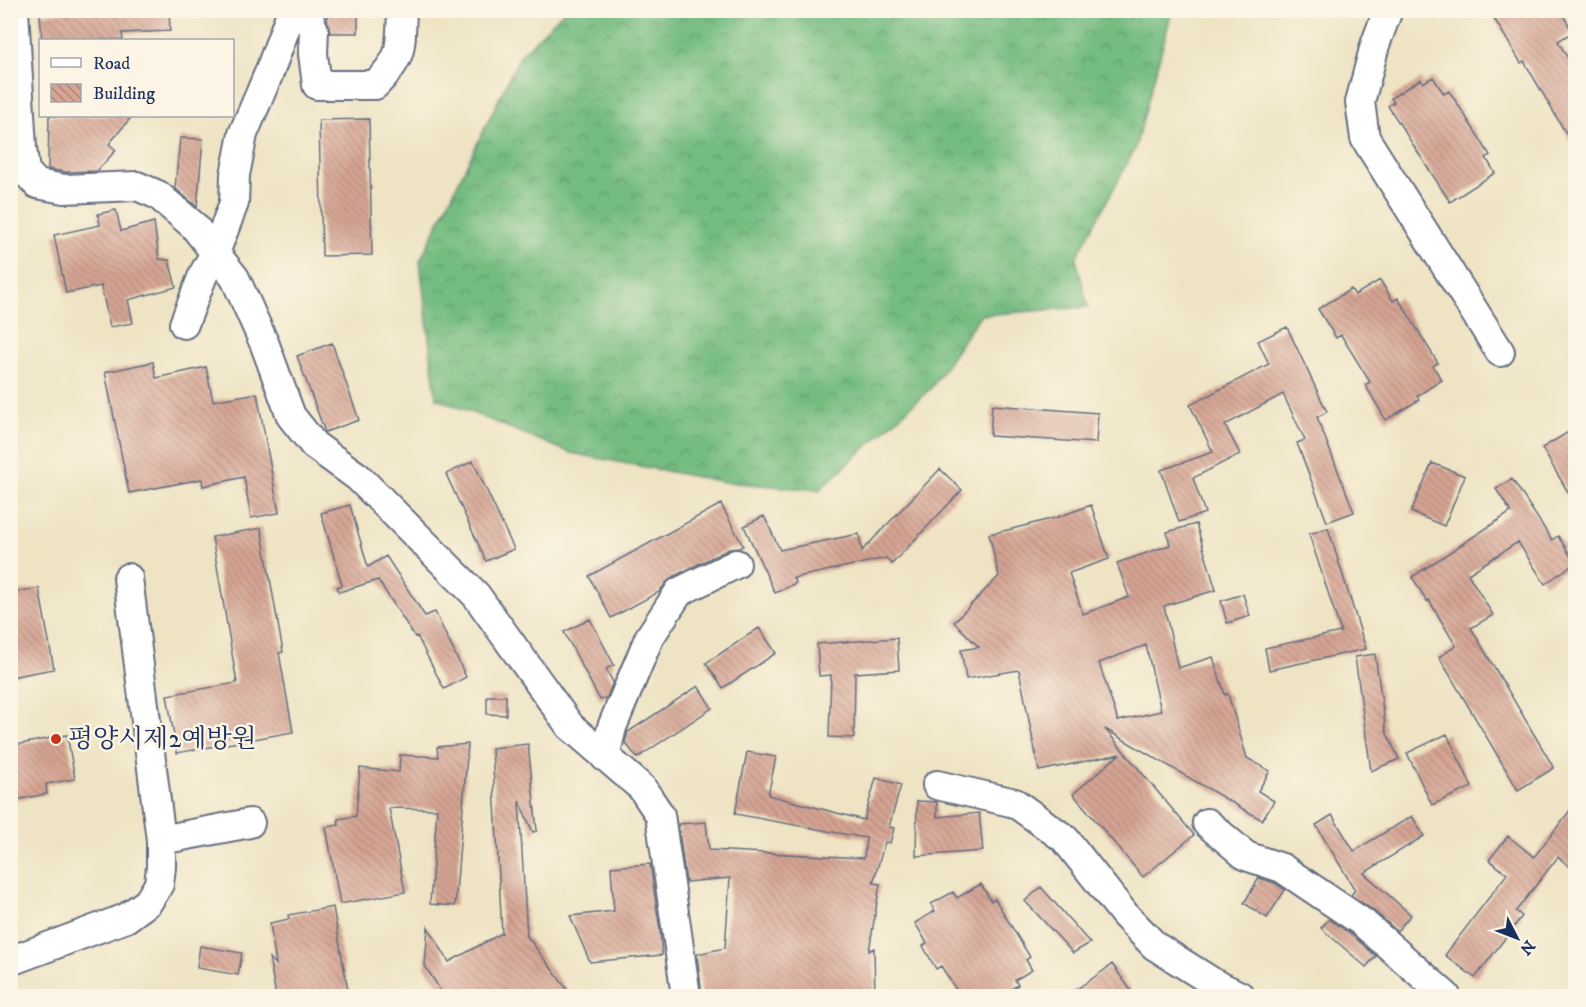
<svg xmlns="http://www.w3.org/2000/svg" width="1586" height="1007" viewBox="0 0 1586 1007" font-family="'IM FELL DW Pica','Noto Serif KR',serif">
<defs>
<pattern id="forest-crowns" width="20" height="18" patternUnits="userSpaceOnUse" patternTransform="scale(1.5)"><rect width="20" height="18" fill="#75bc80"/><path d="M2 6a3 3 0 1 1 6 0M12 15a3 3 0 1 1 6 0" fill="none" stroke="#5f996c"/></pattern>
<pattern id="building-back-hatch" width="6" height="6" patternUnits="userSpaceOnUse" patternTransform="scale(1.5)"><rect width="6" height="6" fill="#d6a493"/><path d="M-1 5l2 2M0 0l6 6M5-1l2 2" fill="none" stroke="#ad867b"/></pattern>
</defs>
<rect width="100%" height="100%" fill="#fcf5e5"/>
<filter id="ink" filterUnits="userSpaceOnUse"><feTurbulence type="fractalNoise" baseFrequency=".0167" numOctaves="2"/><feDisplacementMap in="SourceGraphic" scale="12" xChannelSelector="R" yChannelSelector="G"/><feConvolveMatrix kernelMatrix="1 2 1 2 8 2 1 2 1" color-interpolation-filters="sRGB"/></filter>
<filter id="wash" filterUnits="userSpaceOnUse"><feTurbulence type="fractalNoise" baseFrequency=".008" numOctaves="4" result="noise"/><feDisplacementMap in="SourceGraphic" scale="24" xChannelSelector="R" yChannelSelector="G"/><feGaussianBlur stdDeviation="1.35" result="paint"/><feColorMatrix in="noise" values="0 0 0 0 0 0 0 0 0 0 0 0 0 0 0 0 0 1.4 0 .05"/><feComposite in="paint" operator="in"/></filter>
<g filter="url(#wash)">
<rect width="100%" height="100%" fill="#eee3c3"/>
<path fill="url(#forest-crowns)" stroke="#48766f" stroke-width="1.5" d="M564 11V10L1172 11 1135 149 1076 258 1088 307 980 315 931 388 819 490 724 482 571 453 436 398 420 261 520 56Z"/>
<g id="blocks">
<path fill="url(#building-back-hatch)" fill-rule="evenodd" d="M99 10H169L170 31 122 33 123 40H42L40 14Z
M328 10H358V33H330L327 19Z
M1489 10H1560L1573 32 1558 41 1575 71V149L1524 61 1521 63Z
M1433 77 1444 94 1449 91 1464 114 1490 155 1486 158 1495 173 1450 202 1388 106 1394 102 1391 98 1421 79 1423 83Z
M49 116H132L109 144 116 150 97 171 65 172 48 169Z
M369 119 372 255 322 256 319 120Z
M180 138 203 139 197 207 175 188Z
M116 210 121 231 154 222 159 259 169 260 176 287 128 300 133 323 110 327 101 286 66 293 54 235 100 225 98 214Z
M1380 280 1393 301 1398 298 1438 363 1433 366 1442 380 1417 396 1419 400 1386 420 1365 385 1370 382 1341 335 1336 338 1318 309 1351 289 1355 295Z
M1287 327 1327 412 1317 417 1354 512 1327 522 1297 443 1305 440 1283 394 1225 425 1240 454 1193 478 1205 513 1179 522 1161 470 1213 452 1190 405 1269 364 1258 341Z
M332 343 359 420 325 432 297 356Z
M153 362 156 378 206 367 213 401 257 393 279 513 251 518 244 477 203 486 202 479 129 493 105 372Z
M992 405 1098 413 1096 443 990 436Z
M1575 428V504L1542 448Z
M473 461 514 549 486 561 446 474Z
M1432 463 1465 476 1444 526 1411 512Z
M940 469 962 490 892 564 886 558 793 578 796 583 775 593 744 526 764 516 780 550 859 534 862 551Z
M1512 479 1552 540 1558 536 1575 563 1545 584 1518 542 1468 574 1493 615 1471 628 1554 768 1518 790 1439 657 1456 646 1429 600 1427 601 1412 577 1511 512 1496 489Z
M721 504 743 546 739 548 729 549 672 577 666 583 659 592 611 618 589 576Z
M350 505 368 567 386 556 425 616 435 612 466 677 444 689 417 636 415 637 378 580 339 592 337 587 342 585 321 513Z
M1091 505 1109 559 1069 573 1083 614 1129 597 1117 563 1170 545 1167 532 1196 524 1216 590 1164 606 1178 668 1213 657 1225 695 1228 694 1247 758 1270 771 1258 791 1274 801 1262 820 1105 729 1194 835 1143 877 1073 794 1120 754 1039 771 1019 670 966 679 961 650 979 647 954 622 999 576 989 534 1012 529 1058 517ZM1146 645 1161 711 1118 721 1099 663Z
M261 528 283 652 279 653 293 732 177 753 167 695 237 683 212 537Z
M1328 528 1366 649 1269 670 1265 648 1341 632 1309 534Z
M39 588 54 669 10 677V593Z
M1243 594 1250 616 1227 623 1221 601Z
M590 619 614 665 606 669 613 682 607 697 600 700 564 632Z
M759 628 776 653 723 688 706 663Z
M897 638 899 670 855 673 854 738 829 737 831 675 819 676 817 644Z
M1375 654 1386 731 1399 759 1371 771 1355 657Z
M698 686 712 708 637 758 625 742 628 732Z
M487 696H506V715L487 714Z
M1447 734 1472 787 1432 805 1407 753Z
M67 735 75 779 46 784 47 794 10 801V746Z
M468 744 455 906 430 904 437 809 389 808 405 892 340 904 326 827 339 825 338 819 356 816 360 768 399 772 400 755 438 757 437 747Z
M528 744 537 831 533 832 519 801 527 936 572 996H444L425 966 428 927 449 962 502 933 492 748Z
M747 752 776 757 768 795 864 820 876 778 901 785 889 827 894 828 890 843 885 842 873 883 880 884 869 951 874 948 875 996H702L697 954 725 948 730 878 686 882 678 824 706 822 709 850 864 858 866 838 735 814Z
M917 801 937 802V817L979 813 983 851 916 856Z
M1575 804V871L1558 857 1516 911 1522 916 1475 978 1445 955 1507 874 1489 860 1508 836 1534 857Z
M1332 815 1354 851 1412 816 1424 836 1364 873 1411 915 1397 931 1373 910 1351 895 1355 890 1316 825Z
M650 864 660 930 662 955 590 962 570 916 614 911 611 867Z
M1259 878 1275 883 1285 890 1267 918 1244 903Z
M981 884 991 901 995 899 1030 957 1026 960 1032 970 1015 980 1018 985 999 996H960L941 966 936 969 923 946 927 943 915 923 935 911 931 904 953 892 957 898Z
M1041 887 1090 943 1073 953 1025 901Z
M333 907 349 996H276L269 957 276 964 270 923 289 919 288 915Z
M1329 919 1352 935 1376 956 1366 967 1321 928Z
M200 946 242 953 238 975 197 968Z
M1112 964 1135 996H1067L1103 971Z"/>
</g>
</g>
<g filter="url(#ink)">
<use href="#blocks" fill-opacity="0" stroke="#656e81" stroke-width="1.5"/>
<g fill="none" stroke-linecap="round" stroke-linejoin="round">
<g stroke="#656e81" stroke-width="32">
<path id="minor" d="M14 10 22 148 25 171 37 184 64 189 137 186 158 195 194 226 215 253 235 278 265 345 291 416 314 445 358 477 476 595 570 726 642 788 660 815 686 996
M305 10 314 30 313 54 317 85H375C404 56 400 49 402 10
M1388 10 1375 45 1360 102 1365 138 1500 352
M184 324 203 275 215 253 234 203 235 175 243 134 269 73 292 10
M605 757 612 727 649 638 679 592 736 564
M937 785 1015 803 1065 839 1125 915 1155 946 1217 985 1240 996
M1207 823 1246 856 1282 868 1362 922 1446 996
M161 840 250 823
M10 961 126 918 148 902 159 884 161 867V840L128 578"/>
</g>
<use href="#minor" stroke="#fff" stroke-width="28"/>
</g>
</g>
<circle fill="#c8321e" stroke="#fcf5e5" stroke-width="2" cx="56" cy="739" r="6"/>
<g text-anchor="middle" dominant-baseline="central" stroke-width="5" stroke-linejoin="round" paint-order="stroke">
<g font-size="26" fill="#1b2f5e" stroke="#fcf5e5" text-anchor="start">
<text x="68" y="739">평양시제2예방원</text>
</g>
</g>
<rect width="1586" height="1007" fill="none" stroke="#fcf5e5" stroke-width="36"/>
<rect x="39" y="39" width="195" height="78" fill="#fcf5e5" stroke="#a2a6af" stroke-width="1.5"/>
<rect x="51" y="58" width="30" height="9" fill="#ffffff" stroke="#a2a6af" stroke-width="1.5"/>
<text x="93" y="69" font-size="18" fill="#1b2f5e">Road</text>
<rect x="51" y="84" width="30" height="18" fill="url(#building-back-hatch)" stroke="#a2a6af" stroke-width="1.5"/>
<text x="93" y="99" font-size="18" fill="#1b2f5e">Building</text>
<g transform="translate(1517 938) rotate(132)" stroke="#fcf5e5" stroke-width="4.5" paint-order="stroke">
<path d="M0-4.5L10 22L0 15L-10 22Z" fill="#1b2f5e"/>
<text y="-9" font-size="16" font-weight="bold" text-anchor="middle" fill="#1b2f5e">N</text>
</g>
</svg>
